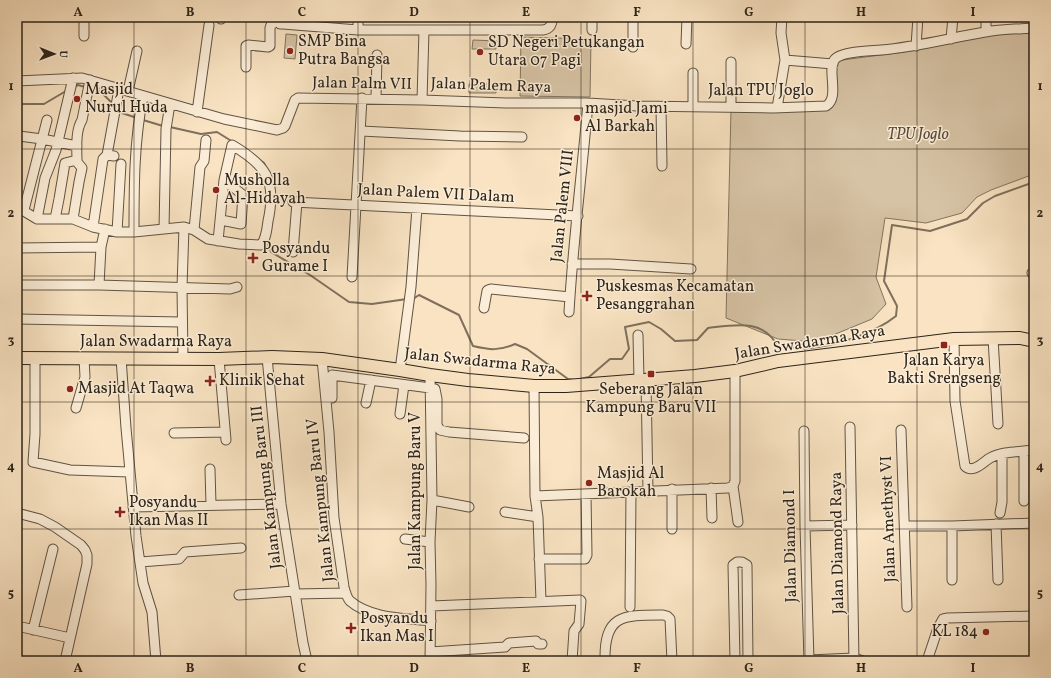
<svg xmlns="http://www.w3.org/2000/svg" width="1051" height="678" viewBox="0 0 1051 678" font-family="Vollkorn,serif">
<rect width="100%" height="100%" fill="#f9e3c2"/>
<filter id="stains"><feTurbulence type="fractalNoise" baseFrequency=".005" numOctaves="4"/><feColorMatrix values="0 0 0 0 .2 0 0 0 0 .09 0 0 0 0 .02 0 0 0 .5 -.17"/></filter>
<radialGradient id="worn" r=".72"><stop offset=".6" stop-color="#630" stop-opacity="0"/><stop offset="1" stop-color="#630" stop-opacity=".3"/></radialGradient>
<path fill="#d6c3a5" stroke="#827460" d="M1034 32V174L991 190 977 197 962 213 926 223 885 218 876 277 886 304 872 319 821 340 803 341 778 339 726 318 731 110 832 108V67L842 60 904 52 992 35Z
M286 34 297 35 295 59 284 58Z
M521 37 591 39 590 97 520 96Z
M473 40 497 41 496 49H472Z
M469 84H496V93H469Z"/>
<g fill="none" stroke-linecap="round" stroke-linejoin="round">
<path stroke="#7e705d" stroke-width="2" d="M74 87 78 85 85 87
M91 89 100 91 113 104
M17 104H44L66 91
M118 108 122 113 137 118
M143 120 163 126
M170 127 201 134 217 132 233 142
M260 160 264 163 268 171
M268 240 271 252 310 275 349 302 372 304 407 299
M413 299 419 295 459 315 473 346C490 350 499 351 515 344L527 349 568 379 574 380
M580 379 589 377 610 359H622L629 349 625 327 649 322 661 329 675 341 697 340 708 328C734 325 764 318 778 347 788 346 799 349 809 348 836 346 875 333 896 316L897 306 884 281 892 225 930 231 967 219 983 203 995 196 1034 182"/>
<g stroke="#605444" stroke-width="11">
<path id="minor" d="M276 17 280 24H283L358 30H424L422 100 506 103H588L637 106 773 108 826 106C841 97 825 67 836 58 845 51 870 51 881 50 916 47 950 38 985 32 1001 29 1018 29 1034 28
M782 17 781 33 785 60 833 64
M221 19V17
M358 30V17
M424 30H543C550 29 553 24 552 17
M592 30V17
M986 32V17
M84 36V17
M951 39 953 17
M686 44 687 17
M916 46 918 17
M633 47V17
M731 62V107
M246 67V46L248 45 268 47 270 46V28L271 25 277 21
M17 81 82 78 224 119 277 130 283 128 285 126 295 100 298 98 422 100
M128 91 137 51
M376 98 377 55
M693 106V73
M661 107 662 166
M777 108 785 60
M197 112 209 25
M361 131 460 136 522 137
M19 136 42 139 77 146
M107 155 119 89
M293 202 578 216
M17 207 37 219H73L93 227 117 232H134L184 227 194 230 208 239 239 244 261 245C266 239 267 229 268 221 277 180 266 165 232 145L224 180 218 241
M24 210 47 120
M37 219 45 178 56 150 73 78
M55 219 59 199 65 163 77 160
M73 219 79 182 82 168 77 162C77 150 75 131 82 120L90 80
M221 220 241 224 243 195 224 180
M93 227 103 159 107 155 114 156
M164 229 166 129 170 104
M194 230 200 167 204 161 206 140
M117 232 121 164
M134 232C134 185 134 143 143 96
M17 248 101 247
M293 252 297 202
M572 264H610L691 269
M1032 273H1034
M352 277 362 98
M17 285H99L230 289 237 287
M99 285 101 247 105 229
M484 308 487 291 488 290 491 289 570 297
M569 312C573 242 582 173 588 103
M17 319 181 322
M638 335 639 380
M993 338 998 424
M954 339 955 401 965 466C973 474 983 462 990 458 1003 451 1020 452 1034 450
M267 357 281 504 303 643 307 661
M35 358V434L33 462 70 470 129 472
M121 358 126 428 136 536 143 583 152 612 156 661
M183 358 182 287 184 227
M219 359 226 440
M322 359 329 432 334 518 344 587C345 591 347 598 350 601 371 619 405 618 431 621
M400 370 411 287 417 208
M735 371V481L733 486 738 522
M646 380 648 492
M534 386 535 496 538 517 541 601
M332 398V375L430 388 435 389 437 399V425L440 430 449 432 524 438
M366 403 371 380
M76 408 85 377 84 358
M400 414 404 385
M850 427 854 661
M901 430 907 607
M804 431 805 526 809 661
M174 433 225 432
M210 469 211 505
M711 488 712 518
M535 496 728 488 733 486
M432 500 469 507
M1024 501V451
M133 507 281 504
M505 512 538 517
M17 513 40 519 55 527 81 545 85 550 87 555V564L65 661
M1000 513 1002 502V454
M996 524 998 580
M805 526 852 525
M905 526H952L1034 523
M952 526V580
M672 529V489
M405 539 430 542
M539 559H585L587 555 586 494
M140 562 179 559 185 552 241 548
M296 594 346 593
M239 595 295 591
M431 606 580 600 581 601 579 624 574 631 572 661
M630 607 631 492
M17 626 70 638
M33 630 53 549
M430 652 505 647 509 643 536 641 538 644H542
M809 660 854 658 863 661
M430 661 431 585 430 542 432 500 430 375
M605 661C604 614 623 615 663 615L667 616 670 619 672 661
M735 661 733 565 737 562H742L747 565 748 661
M927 661 938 628 943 619 948 618 1034 616"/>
</g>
<g stroke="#2d241a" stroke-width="14">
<path id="major" d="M17 358 219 359 272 357 322 359 400 370 430 375 468 380 534 386H566L695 376 735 371 778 361 954 339 1020 338 1034 341"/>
</g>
<use href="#minor" stroke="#fbedd7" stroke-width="9"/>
<use href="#major" stroke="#f9e3c2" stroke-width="12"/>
</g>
<path fill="none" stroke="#2d241a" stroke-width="1" stroke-opacity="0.55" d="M134 17V661M246 17V661M358 17V661M470 17V661M581 17V661M693 17V661M805 17V661M917 17V661M17 149H1034M17 276H1034M17 402H1034M17 529H1034"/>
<g fill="#8f2418" stroke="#fbedd7" stroke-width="1.5">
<circle cx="290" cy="51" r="4"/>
<circle cx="480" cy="52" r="4"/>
<circle cx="77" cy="99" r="4"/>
<circle cx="577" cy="118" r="4"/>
<circle cx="216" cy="190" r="4"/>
<path d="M251 252h4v4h4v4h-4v4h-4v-4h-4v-4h4z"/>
<path d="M585 290h4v4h4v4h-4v4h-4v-4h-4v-4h4z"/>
<rect x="940" y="341" width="8" height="8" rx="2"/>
<rect x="647" y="370" width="8" height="8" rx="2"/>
<path d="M208 375h4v4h4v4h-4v4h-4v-4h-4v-4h4z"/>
<circle cx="70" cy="389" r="4"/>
<circle cx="589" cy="483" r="4"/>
<path d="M118 506h4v4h4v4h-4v4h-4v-4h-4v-4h4z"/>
<path d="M349 622h4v4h4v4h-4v4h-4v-4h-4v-4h4z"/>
<circle cx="986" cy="632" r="4"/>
</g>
<g text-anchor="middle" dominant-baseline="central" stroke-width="3" stroke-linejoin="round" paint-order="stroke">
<g font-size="16" fill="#2d241a" stroke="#fbedd7" text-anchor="start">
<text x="298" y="42">SMP Bina<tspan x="298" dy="18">Putra Bangsa</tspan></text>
<text x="488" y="43">SD Negeri Petukangan<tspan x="488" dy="18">Utara 07 Pagi</tspan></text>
<text x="85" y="90">Masjid<tspan x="85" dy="18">Nurul Huda</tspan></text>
<text x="585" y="109">masjid Jami<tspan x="585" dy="18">Al Barkah</tspan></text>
<text x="224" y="181">Musholla<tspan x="224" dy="18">Al-Hidayah</tspan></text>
<text x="262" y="249">Posyandu<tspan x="262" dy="18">Gurame I</tspan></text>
<text x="596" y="287">Puskesmas Kecamatan<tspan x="596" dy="18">Pesanggrahan</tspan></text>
<text x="944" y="361" text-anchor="middle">Jalan Karya<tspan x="944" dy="18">Bakti Srengseng</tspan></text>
<text x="219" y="381">Klinik Sehat</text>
<text x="78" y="389">Masjid At Taqwa</text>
<text x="651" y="390" text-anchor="middle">Seberang Jalan<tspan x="651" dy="18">Kampung Baru VII</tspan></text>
<text x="597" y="474">Masjid Al<tspan x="597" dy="18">Barokah</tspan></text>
<text x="129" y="503">Posyandu<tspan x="129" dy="18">Ikan Mas II</tspan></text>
<text x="360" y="619">Posyandu<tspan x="360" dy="18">Ikan Mas I</tspan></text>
<text x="978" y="632" text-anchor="end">KL 184</text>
</g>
<g font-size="16" fill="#2d241a" stroke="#fbedd7">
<text transform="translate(362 84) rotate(1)">Jalan Palm VII</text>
<text transform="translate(491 86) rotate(2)">Jalan Palem Raya</text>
<text x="761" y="91">Jalan TPU Joglo</text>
<text transform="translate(436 194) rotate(3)">Jalan Palem VII Dalam</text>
<text transform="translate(563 206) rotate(-84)">Jalan Palem VIII</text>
<text x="156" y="342">Jalan Swadarma Raya</text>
<text transform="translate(810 343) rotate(-9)">Jalan Swadarma Raya</text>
<text transform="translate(480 362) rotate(6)">Jalan Swadarma Raya</text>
<text transform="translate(267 487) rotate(-97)">Jalan Kampung Baru III</text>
<text transform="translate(416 491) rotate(-90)">Jalan Kampung Baru V</text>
<text transform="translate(321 500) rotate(-96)">Jalan Kampung Baru IV</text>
<text transform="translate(889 519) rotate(-92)">Jalan Amethyst VI</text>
<text transform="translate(838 543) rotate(-91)">Jalan Diamond Raya</text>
<text transform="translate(791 546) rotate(-91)">Jalan Diamond I</text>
</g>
<g font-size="16" font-style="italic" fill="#574c3d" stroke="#fbedd7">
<text x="918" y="135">TPU Joglo</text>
</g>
</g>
<rect width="1051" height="678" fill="none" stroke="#f9e3c2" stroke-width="44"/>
<g transform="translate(54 54) rotate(91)" stroke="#fbedd7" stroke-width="3" paint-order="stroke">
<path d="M0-3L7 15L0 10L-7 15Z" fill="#2d241a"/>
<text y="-6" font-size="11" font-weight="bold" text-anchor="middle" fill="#2d241a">U</text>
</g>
<rect x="22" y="22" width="1007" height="634" fill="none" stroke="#2d241a" stroke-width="1.5"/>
<g font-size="13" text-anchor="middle" font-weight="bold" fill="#2d241a">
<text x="78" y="16">A</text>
<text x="190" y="16">B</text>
<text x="302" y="16">C</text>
<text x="414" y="16">D</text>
<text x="526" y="16">E</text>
<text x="637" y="16">F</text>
<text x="749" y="16">G</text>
<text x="861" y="16">H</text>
<text x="973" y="16">I</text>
<text x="11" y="90">1</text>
<text x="1040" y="90">1</text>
<text x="11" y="217">2</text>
<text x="1040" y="217">2</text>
<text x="11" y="344">3</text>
<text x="1040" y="344">3</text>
<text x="11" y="470">4</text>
<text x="1040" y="470">4</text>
<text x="11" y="597">5</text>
<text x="1040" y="597">5</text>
<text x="78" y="672">A</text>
<text x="190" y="672">B</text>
<text x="302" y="672">C</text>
<text x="414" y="672">D</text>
<text x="526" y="672">E</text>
<text x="637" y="672">F</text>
<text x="749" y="672">G</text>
<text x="861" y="672">H</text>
<text x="973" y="672">I</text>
</g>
<rect width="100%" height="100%" filter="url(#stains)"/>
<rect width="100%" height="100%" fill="url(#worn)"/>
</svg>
